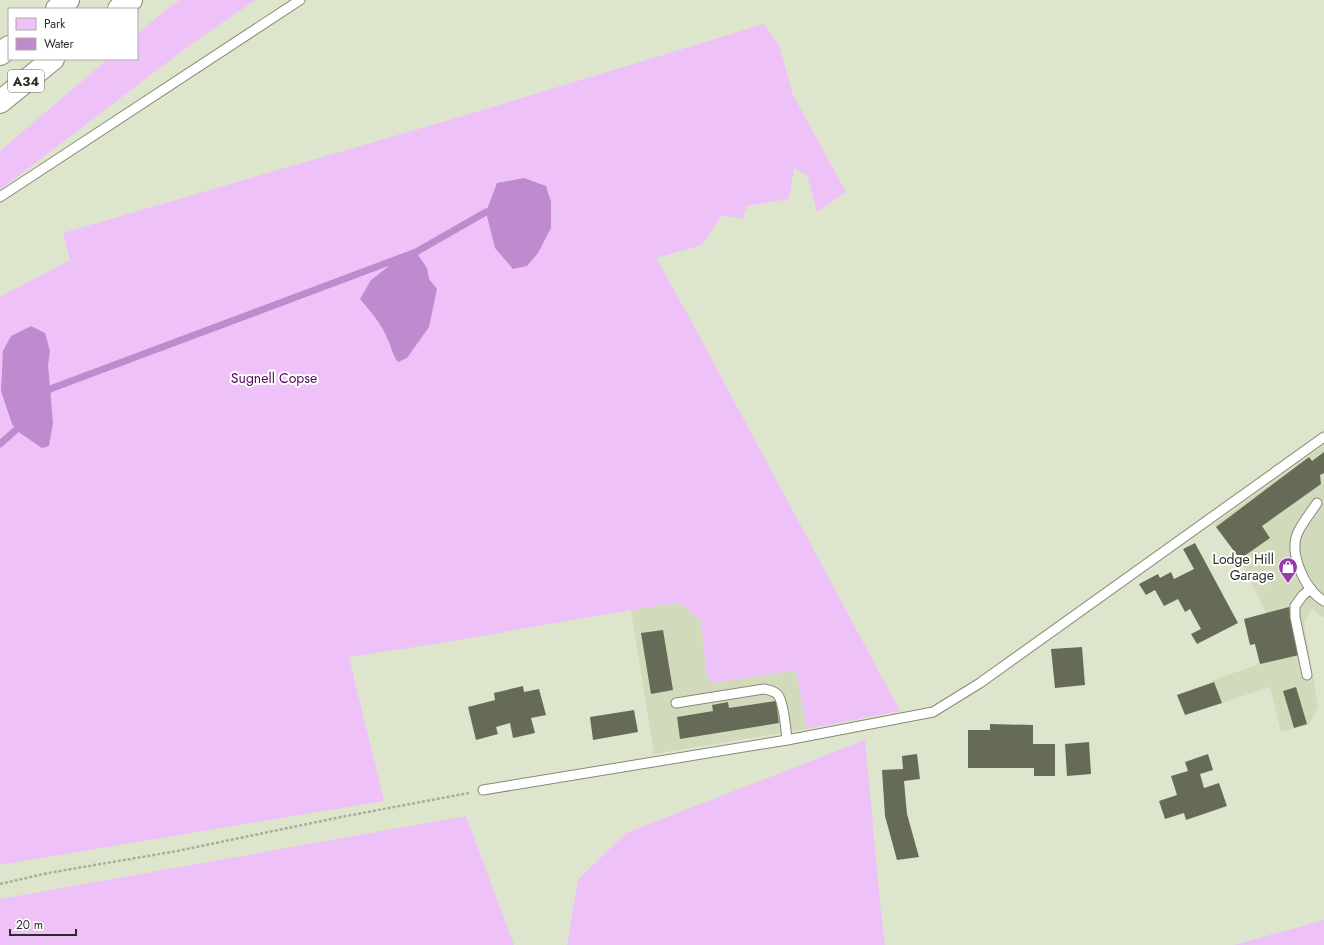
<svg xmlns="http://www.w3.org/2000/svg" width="1324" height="945" viewBox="0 0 1324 945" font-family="Jost,sans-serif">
<rect width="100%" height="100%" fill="#dee5cd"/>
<g fill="#d2dabc">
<path d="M 1324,445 L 1324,618 L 1312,609 L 1304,622 L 1318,707 L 1309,725 L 1281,732 L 1270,687 L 1222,703 L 1213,680 L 1260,664 L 1255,644 L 1250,645 L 1244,619 L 1266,613 L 1240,559 L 1214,524 Z"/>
<path d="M 679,603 L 701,620 L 707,676 L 713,683 L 796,670 L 807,729 L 654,754 L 631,610 Z"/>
</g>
<g fill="#eec2f9">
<path d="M 180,0 L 255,0 L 190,45 L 0,190 L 0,151 L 108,59 L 137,59 L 137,34 L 163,12 Z"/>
<path d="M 764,24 L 779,45 L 793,95 L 846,192 L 817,212 L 807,175 L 794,168 L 789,199 L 747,206 L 743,219 L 722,215 L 702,245 L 656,258 L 688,315 L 900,711 L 807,729 L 796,670 L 713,683 L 707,676 L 701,620 L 679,603 L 631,610 L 435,644 L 349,657 L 384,801 L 0,865 L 0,297 L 70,260 L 63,233 L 473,113 Z"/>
<path d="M 865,740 L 881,912 L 885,945 L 567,945 L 578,880 L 626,833 Z"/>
<path d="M 466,816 L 514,945 L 0,945 L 0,899 Z"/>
<path d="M 1324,920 L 1324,945 L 1234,945 Z"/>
</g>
<g fill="#c08ace">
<path d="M 524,178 L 546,186 L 551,202 L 551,228 L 538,253 L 527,266 L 513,269 L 495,248 L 486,212 L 497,183 Z"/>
<path d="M 416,252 L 427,268 L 429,279 L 437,289 L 429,327 L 407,358 L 398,362 C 392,354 392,349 388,340 C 382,324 371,312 360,299 L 371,280 L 402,256 Z"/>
<path d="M 31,326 L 45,333 L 50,351 L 48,365 L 53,423 L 49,446 L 42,448 L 20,433 L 12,424 L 1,391 L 3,351 L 11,336 Z"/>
</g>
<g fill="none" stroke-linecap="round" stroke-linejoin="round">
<g stroke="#c08ace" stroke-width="7">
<path d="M 44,396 L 50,389 L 416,252 L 486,212"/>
<path d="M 0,444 L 17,429 L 23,422"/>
</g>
</g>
<g fill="#666b57">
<path d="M 1324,452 L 1324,473 L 1320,475 L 1321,484 L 1262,526 L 1270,538 L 1240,559 L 1216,527 L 1309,457 L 1312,461 Z"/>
<path d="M 1195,543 L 1238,623 L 1197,644 L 1191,634 L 1201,629 L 1190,609 L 1185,612 L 1178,599 L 1164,606 L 1155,590 L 1146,595 L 1139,584 L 1158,574 L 1160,578 L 1171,572 L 1174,579 L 1194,569 L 1183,549 Z"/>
<path d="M 1289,607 L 1299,655 L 1260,664 L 1255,644 L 1250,645 L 1244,619 Z"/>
<path d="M 663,630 L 673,690 L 651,694 L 641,633 Z"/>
<path d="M 1082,647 L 1085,685 L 1055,688 L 1051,649 Z"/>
<path d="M 1214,682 L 1222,703 L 1185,715 L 1177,695 Z"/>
<path d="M 523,686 L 524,692 L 539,689 L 546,715 L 531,718 L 535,733 L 513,738 L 510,723 L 496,727 L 498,734 L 476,740 L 468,707 L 495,700 L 494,693 Z"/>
<path d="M 1296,687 L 1307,724 L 1294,728 L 1283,691 Z"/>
<path d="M 776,701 L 779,723 L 680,739 L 677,717 L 713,711 L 712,705 L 728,702 L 729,708 Z"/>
<path d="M 634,710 L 638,732 L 593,740 L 590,717 Z"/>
<path d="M 990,724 L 1033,725 L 1033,744 L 1055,744 L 1055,776 L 1034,776 L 1034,768 L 968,768 L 968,730 L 990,730 Z"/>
<path d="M 1089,742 L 1091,774 L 1067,776 L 1065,744 Z"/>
<path d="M 917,754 L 920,779 L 904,781 L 907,814 L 919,857 L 897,860 L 885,816 L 882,770 L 903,769 L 902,756 Z"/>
<path d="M 1208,754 L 1213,770 L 1200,774 L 1204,788 L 1219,783 L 1227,806 L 1186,820 L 1184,813 L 1165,819 L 1159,801 L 1177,795 L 1171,776 L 1188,771 L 1185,762 Z"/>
</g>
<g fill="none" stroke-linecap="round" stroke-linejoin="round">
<defs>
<g id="lane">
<path d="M 0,197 L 300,0"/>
<path d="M 1317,503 C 1311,512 1303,522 1298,532 C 1288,553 1305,590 1324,601"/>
<path d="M 1307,675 L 1295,617 L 1295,606 L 1303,595 L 1311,589"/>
<path d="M 676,703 L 764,689 C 769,690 775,691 778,695 C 784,703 786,730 787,740"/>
<path d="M 483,790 L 787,740 L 933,712 L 980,683 L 1324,437"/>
</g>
<g id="highway">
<path d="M 57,9 L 68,0"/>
<path d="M 119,9 L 131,0"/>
<path d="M 0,54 L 9,47"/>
<path d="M 0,102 L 53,59"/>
</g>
</defs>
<use href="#lane" stroke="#858b75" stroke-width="11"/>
<use href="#highway" stroke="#858b75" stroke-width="24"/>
<path stroke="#a8ae9a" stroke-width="2.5" stroke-dasharray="3 2" stroke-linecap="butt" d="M 0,884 L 48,873 L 177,851 L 341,817 L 469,793"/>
<use href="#lane" stroke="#fff" stroke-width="9"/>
<use href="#highway" stroke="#fff" stroke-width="22"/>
</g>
<defs>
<symbol id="shop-pin" viewBox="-11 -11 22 30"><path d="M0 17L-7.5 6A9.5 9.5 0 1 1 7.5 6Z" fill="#943ca9" stroke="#fff"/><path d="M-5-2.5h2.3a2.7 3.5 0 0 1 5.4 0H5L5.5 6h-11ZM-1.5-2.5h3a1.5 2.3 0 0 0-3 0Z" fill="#fff"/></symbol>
</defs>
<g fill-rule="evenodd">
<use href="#shop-pin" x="1277" y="556" width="22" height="30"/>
</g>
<g text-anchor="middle" stroke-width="4" stroke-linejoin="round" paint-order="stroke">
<rect fill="#fff" stroke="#6b6d66" stroke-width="1" x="8" y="70" width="36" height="22" rx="3"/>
<g font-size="13" font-weight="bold" fill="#2c2e25">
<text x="26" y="86">A34</text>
</g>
<g font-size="14" fill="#4e065e" stroke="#fff">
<text x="274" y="383">Sugnell Copse</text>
</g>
<g font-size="14" fill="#2c2e25" stroke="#fff" text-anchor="end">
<text x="1274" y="564">Lodge Hill<tspan x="1274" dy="16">Garage</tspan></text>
</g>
</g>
<rect x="8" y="8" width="130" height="52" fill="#ffffff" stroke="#ababa8"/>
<rect x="16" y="18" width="20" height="12" fill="#eec2f9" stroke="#ababa8"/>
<text x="44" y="28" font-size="12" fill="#2c2e25">Park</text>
<rect x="16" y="38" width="20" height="12" fill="#c08ace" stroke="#ababa8"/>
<text x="44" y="48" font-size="12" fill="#2c2e25">Water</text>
<path d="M10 929v6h66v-6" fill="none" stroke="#2c2e25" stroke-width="2"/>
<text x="16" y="929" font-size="12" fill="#2c2e25" stroke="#ffffff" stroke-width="3" paint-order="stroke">20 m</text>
</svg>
